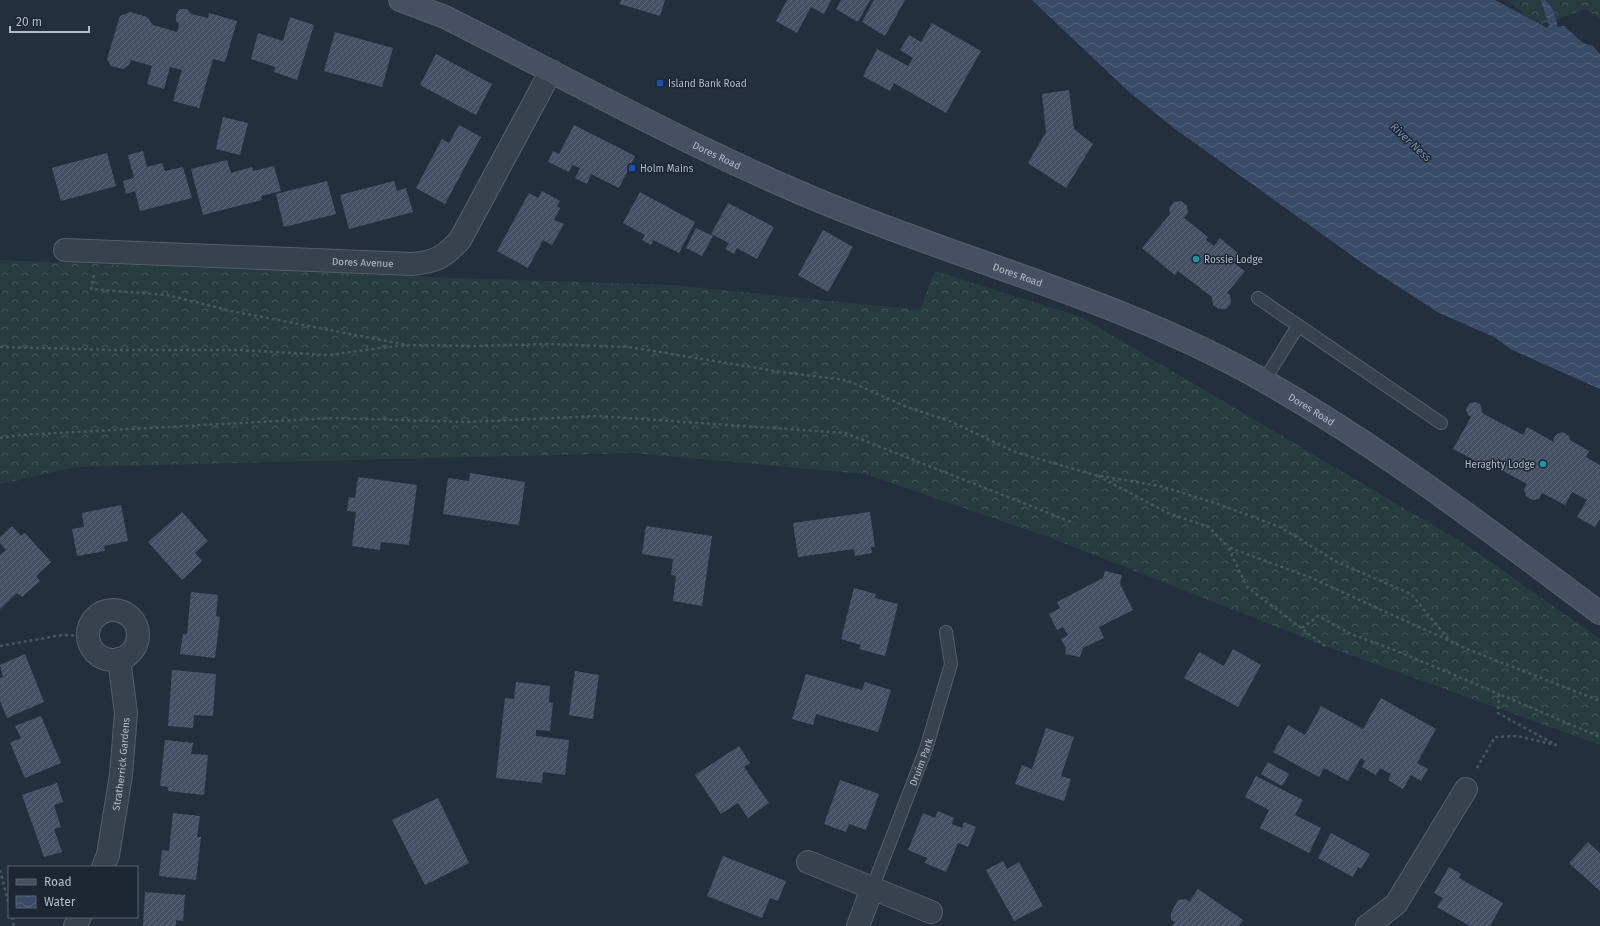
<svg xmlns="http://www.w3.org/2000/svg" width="1600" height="926" viewBox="0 0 1600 926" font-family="'Fira Sans',sans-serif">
<defs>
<pattern id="forest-crowns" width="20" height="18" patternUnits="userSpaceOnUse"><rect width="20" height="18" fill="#263c3f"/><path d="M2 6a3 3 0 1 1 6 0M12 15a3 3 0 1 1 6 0" fill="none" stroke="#435659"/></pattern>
<pattern id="water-waves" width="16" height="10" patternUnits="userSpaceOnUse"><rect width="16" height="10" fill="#394c67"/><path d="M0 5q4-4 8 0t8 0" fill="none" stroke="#53647b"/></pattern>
<pattern id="building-hatch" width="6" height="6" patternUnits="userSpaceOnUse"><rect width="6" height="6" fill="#455162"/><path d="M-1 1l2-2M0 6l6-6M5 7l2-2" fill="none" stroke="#5d6877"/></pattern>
</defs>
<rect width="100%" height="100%" fill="#242f3e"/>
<g fill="url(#forest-crowns)">
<path d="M 1507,0 L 1600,0 L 1600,19 L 1586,9 L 1538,26 Z"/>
<path d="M 0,260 L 454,278 L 673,285 L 920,310 L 935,271 L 1081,317 L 1468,546 L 1600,639 L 1600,745 L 1325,646 L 1051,538 L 865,474 L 633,453 L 76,467 L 0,484 Z"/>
</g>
<path fill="url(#water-waves)" d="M 1032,0 L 1495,0 L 1547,28 L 1549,26 L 1541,0 L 1545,0 C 1553,7 1557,17 1557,27 L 1564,26 L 1583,43 L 1593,46 L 1600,54 L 1600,389 L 1512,350 L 1494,337 L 1439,313 L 1368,267 L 1175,129 L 1129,92 Z"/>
<g fill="url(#building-hatch)">
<path d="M 621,0 L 665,0 L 660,16 L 620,4 Z"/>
<path d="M 787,0 L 831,0 L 824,14 L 811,7 L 797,33 L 776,21 Z"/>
<path d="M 841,0 L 870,0 L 858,22 L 836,9 Z"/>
<path d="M 874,0 L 905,0 L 885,36 L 862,22 Z"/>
<path d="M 180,9 L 187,9 L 191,14 L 208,18 L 209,13 L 237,21 L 225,62 L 213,59 L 199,108 L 173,101 L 182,70 L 170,67 L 164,89 L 147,84 L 152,66 L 131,60 L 129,65 L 123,69 L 111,66 L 107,59 L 120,16 L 130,12 L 147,17 L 153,25 L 177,32 L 179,24 L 176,21 L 176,15 Z"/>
<path d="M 290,17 L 314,25 L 297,80 L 274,72 L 275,67 L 251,59 L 258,33 L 283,41 Z"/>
<path d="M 932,23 L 981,51 L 946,113 L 894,83 L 890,91 L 863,76 L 877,49 L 908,66 L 913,58 L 900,50 L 909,35 L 921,42 Z"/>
<path d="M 335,32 L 393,48 L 382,87 L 324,71 Z"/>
<path d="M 436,54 L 492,84 L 476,115 L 420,85 Z"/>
<path d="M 1069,90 L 1074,129 L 1093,144 L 1066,188 L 1028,163 L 1046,132 L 1042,94 Z"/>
<path d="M 223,117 L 248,123 L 240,155 L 216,149 Z"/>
<path d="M 459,125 L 481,137 L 445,204 L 416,188 L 442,139 L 449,143 Z"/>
<path d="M 574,125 L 635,156 L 619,188 L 591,174 L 587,184 L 575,178 L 580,168 L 572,165 L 569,172 L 548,162 L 553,151 L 559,154 Z"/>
<path d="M 143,151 L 147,167 L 162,163 L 165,171 L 183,167 L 192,198 L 140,211 L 135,191 L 126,194 L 123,181 L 134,178 L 128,155 Z"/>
<path d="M 107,153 L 116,186 L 61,201 L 52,168 Z"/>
<path d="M 227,160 L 231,173 L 252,167 L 253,171 L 274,166 L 281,191 L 261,196 L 262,200 L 203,215 L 191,169 Z"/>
<path d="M 327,181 L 336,214 L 284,227 L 276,194 Z"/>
<path d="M 394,181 L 397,191 L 406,188 L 413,212 L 349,229 L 340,195 Z"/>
<path d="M 542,191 L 560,201 L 557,206 L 560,208 L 554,220 L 564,224 L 552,245 L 543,240 L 528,268 L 497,251 L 529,193 L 538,198 Z"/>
<path d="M 640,192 L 695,222 L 679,253 L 653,240 L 651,245 L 642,240 L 645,235 L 623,223 Z"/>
<path d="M 1181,201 L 1187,206 L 1188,213 L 1184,218 L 1208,237 L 1206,240 L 1214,246 L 1220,238 L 1240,255 L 1234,263 L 1245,271 L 1227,293 L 1230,295 L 1231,303 L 1226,309 L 1219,309 L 1213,305 L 1212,297 L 1178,271 L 1175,275 L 1142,248 L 1170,214 L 1169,208 L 1174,202 Z"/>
<path d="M 728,203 L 774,227 L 757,259 L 737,248 L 734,254 L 725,249 L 729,243 L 711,234 Z"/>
<path d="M 696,228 L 713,236 L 702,256 L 686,248 Z"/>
<path d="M 823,230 L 853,247 L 828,292 L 798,275 Z"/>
<path d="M 1476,402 L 1481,405 L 1482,413 L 1523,435 L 1527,427 L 1554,442 L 1553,439 L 1557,434 L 1563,432 L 1569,436 L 1570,440 L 1589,451 L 1586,457 L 1600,465 L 1600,519 L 1595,527 L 1577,517 L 1587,500 L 1572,492 L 1565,505 L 1542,493 L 1539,499 L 1532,500 L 1526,496 L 1524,489 L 1527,484 L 1487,462 L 1485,466 L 1453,449 L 1471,417 L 1468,415 L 1466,409 L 1470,403 Z"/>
<path d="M 470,473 L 525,482 L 519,525 L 443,514 L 448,478 L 469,481 Z"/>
<path d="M 358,477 L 417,485 L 409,545 L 381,542 L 380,550 L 352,546 L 356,512 L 347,511 L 349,497 L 355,498 Z"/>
<path d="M 121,505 L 128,541 L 104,546 L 105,551 L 77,556 L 72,529 L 84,527 L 82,513 Z"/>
<path d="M 182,512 L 208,541 L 195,553 L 202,561 L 182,580 L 148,542 Z"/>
<path d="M 870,512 L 875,547 L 871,547 L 872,553 L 855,556 L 854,549 L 798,557 L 793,523 Z"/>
<path d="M 12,526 L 21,536 L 25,533 L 51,562 L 36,576 L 40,581 L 22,597 L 17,593 L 0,609 L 0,555 L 6,550 L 0,543 L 0,537 Z"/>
<path d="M 646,526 L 712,536 L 702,606 L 673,601 L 676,576 L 671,575 L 673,559 L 642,554 Z"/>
<path d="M 1105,571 L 1122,575 L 1120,584 L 1133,610 L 1099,627 L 1104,638 L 1083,648 L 1080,657 L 1065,654 L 1066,648 L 1061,639 L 1068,635 L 1063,627 L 1057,630 L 1049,614 L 1060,608 L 1057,602 L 1103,578 Z"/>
<path d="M 854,588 L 876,594 L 875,598 L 898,604 L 885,656 L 859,649 L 861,645 L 841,639 Z"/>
<path d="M 191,592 L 218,595 L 216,616 L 220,617 L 215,658 L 180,654 L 183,634 L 187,634 Z"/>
<path d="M 1233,649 L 1261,665 L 1238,707 L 1184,678 L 1199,652 L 1224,666 Z"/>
<path d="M 25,654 L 44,702 L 7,718 L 0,701 L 0,678 L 3,677 L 0,665 Z"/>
<path d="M 172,670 L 216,674 L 213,716 L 194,715 L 193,728 L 168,726 Z"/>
<path d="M 575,671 L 599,675 L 593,719 L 569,715 Z"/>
<path d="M 806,674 L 862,690 L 865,682 L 891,690 L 878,732 L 816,714 L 813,725 L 792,719 Z"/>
<path d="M 516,682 L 550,686 L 549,702 L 553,703 L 550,731 L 536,730 L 536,736 L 569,740 L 565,775 L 543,772 L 542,783 L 496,778 L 505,698 L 514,699 Z"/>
<path d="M 1381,698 L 1436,729 L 1417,763 L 1428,769 L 1421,781 L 1411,775 L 1403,789 L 1388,780 L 1391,774 L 1380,768 L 1376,775 L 1362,767 L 1365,761 L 1361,758 L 1348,781 L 1324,768 L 1319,777 L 1273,752 L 1288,725 L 1305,735 L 1321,706 L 1363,729 Z"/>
<path d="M 41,716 L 61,763 L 25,778 L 10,743 L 21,738 L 15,726 Z"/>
<path d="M 1046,728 L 1074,737 L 1061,776 L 1071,779 L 1064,801 L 1015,784 L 1022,765 L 1032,769 Z"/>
<path d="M 165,740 L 193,743 L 191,754 L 208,755 L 204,795 L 168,791 L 168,787 L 160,786 Z"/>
<path d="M 739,746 L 750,763 L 744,767 L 769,803 L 748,818 L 738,803 L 721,814 L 695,775 Z"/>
<path d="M 1268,762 L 1289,774 L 1282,786 L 1261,774 Z"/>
<path d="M 1256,776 L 1303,800 L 1295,815 L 1321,828 L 1309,853 L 1260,828 L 1269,810 L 1245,797 Z"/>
<path d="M 840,780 L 879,794 L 866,830 L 849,824 L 846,832 L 824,824 Z"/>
<path d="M 57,783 L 63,802 L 54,805 L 61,827 L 54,829 L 62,852 L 44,857 L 22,795 Z"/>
<path d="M 438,798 L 469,863 L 425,885 L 392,820 Z"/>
<path d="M 938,811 L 954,818 L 952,824 L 962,828 L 964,822 L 976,827 L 968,847 L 958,843 L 946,872 L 925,863 L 927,858 L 908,850 L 923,813 L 935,818 Z"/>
<path d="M 173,813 L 200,816 L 197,837 L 201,837 L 196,880 L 159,876 L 162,850 L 169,851 Z"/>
<path d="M 1331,833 L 1370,854 L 1361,869 L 1358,867 L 1353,877 L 1318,858 Z"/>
<path d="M 1588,842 L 1600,853 L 1600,891 L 1569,863 Z"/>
<path d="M 723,856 L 786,881 L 778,901 L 770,898 L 762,918 L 707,896 Z"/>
<path d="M 1003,861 L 1007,869 L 1019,862 L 1043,906 L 1014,921 L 986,870 Z"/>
<path d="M 1449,867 L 1461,874 L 1459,878 L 1503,903 L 1490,926 L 1470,926 L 1437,907 L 1443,898 L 1434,893 Z"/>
<path d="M 1198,889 L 1243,920 L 1239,926 L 1172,926 L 1175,922 L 1171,920 L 1171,913 L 1178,900 L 1186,899 L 1189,902 Z"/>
<path d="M 145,892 L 185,895 L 183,921 L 176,920 L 176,926 L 143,926 Z"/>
</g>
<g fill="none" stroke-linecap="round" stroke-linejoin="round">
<defs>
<g id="lane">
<path d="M 1258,298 L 1441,423"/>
<path d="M 1264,381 L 1298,326"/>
<path id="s1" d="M 872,889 L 926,749 L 951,664 L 946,632"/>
</g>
<g id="street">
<path id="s2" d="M 65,250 L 412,264 C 436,262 444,257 460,240 L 551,71"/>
<circle cx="113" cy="635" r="25"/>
<path d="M 808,862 L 931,912"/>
<path id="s3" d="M 103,867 L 108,855 L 121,775 L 126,713 L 119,659"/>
<path d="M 75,926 L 80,917"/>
<path d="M 858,926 L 872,889"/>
<path d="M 1367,926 L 1396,904 L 1466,789"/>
</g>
<g id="secondary">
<path id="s4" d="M 400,0 L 445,17 C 584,87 720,164 865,219 C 999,271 1141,310 1266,382 C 1384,449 1491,532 1600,613"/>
</g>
</defs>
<use href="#lane" stroke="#565f6c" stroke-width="14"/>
<use href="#street" stroke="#565f6c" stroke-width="24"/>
<use href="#secondary" stroke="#565f6c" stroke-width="24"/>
<g stroke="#44595c" stroke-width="2.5" stroke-dasharray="3 3" stroke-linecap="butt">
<path d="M 94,275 L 91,289 L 167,295 L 231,311 L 407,345 L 472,346 L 549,344 L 629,347 L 788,373 L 846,380 L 907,407 L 952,422 L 1015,452 L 1095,475 L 1160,486 L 1218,504 L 1280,527 L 1337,562 L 1411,594 L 1450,641"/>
<path d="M 0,347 L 112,350 L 239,350 L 328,355 L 404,345"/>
<path d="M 0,438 L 21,435 L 332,418 L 468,422 L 597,416 L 845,433 L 1074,523"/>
<path d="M 1098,476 L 1168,513 L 1209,527 L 1228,547"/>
<path d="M 1302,628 L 1318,616 L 1351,634 L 1397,651 L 1499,694"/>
<path d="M 0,646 L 62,635 L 87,636"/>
<path d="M 1325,646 L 1247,587 L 1228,547 L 1314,579 L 1467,649 L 1600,701"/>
<path d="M 1477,768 L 1495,737 L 1517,736 L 1556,745 L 1498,713 L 1499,694 L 1600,737"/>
<path d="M 0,870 L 9,905"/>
<path d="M 12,917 L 14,926"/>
</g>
<use href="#lane" stroke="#38414e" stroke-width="12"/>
<use href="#street" stroke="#38414e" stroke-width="22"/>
<use href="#secondary" stroke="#465061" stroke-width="22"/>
</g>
<g fill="#1a4fb4" stroke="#1d2633" stroke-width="1.5">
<rect x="656" y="79" width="8" height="8" rx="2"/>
<rect x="628" y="164" width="8" height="8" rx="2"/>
</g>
<g fill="#0f9aa8" stroke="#1d2633" stroke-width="1.5">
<circle cx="1196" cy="259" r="4"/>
<circle cx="1543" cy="464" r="4"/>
</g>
<g text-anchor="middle" stroke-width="3" stroke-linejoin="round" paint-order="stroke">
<g font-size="10" fill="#b4bcc9" stroke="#1d2633" text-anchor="start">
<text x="668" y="87">Island Bank Road</text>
<text x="640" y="172">Holm Mains</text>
<text x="1204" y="263">Rossie Lodge</text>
<text x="1535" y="468" text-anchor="end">Heraghty Lodge</text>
</g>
<g font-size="10" fill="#b4bcc9" stroke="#1d2633">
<text dy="4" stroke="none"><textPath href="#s4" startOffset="353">Dores Road</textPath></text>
<text dy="4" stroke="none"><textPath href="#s2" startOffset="298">Dores Avenue</textPath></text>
<text dy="4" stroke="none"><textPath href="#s4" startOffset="677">Dores Road</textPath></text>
<text dy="4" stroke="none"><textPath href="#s4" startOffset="1001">Dores Road</textPath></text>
<text dy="4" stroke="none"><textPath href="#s1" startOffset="136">Druim Park</textPath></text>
<text dy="4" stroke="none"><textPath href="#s3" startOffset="105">Stratherrick Gardens</textPath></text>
</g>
<g font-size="11" font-style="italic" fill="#7c92b1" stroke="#1d2633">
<text transform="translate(1411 142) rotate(43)" y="4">River Ness</text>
</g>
</g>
<rect x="8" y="866" width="130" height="52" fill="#1d2633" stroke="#59626f"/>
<rect x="16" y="879" width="20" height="6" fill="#465061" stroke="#59626f"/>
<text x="44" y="886" font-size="12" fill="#b4bcc9">Road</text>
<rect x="16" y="896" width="20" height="12" fill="url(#water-waves)" stroke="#59626f"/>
<text x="44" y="906" font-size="12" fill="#b4bcc9">Water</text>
<path d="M10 26v6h79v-6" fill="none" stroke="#b4bcc9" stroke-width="2"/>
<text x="16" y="26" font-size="12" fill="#b4bcc9" stroke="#1d2633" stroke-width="3" paint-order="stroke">20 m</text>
</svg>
